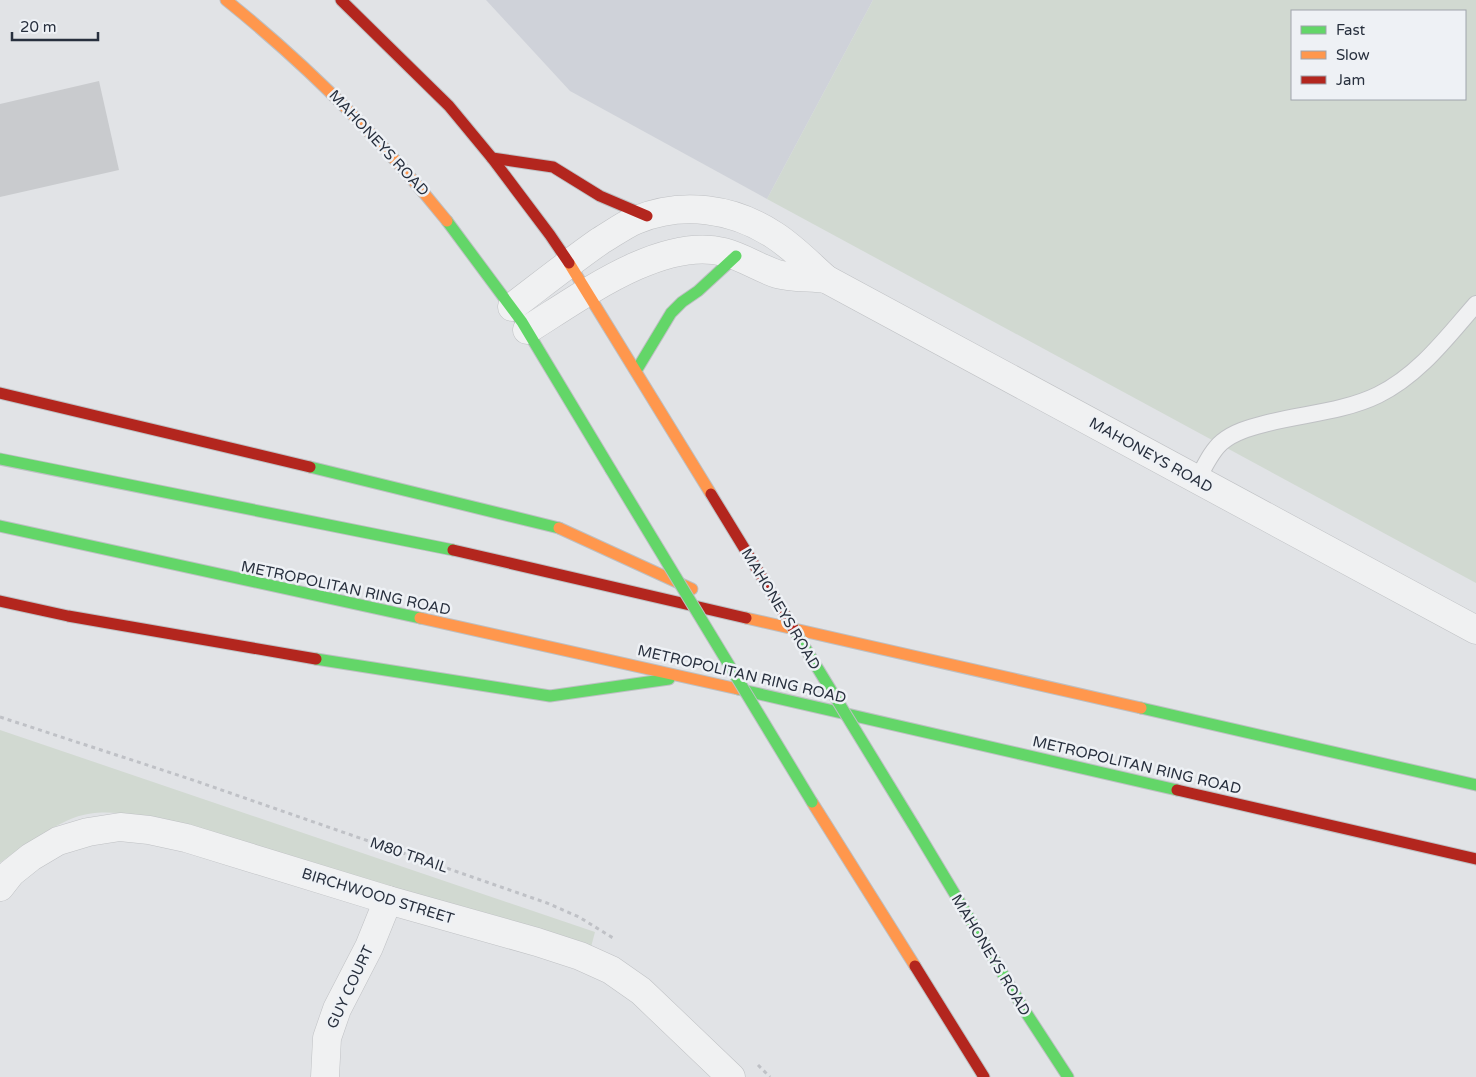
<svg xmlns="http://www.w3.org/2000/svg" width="1476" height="1077" viewBox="0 0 1476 1077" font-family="'Varela Round',sans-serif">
<rect width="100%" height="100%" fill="#e1e3e6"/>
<path fill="#cfd2d9" d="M 486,0 L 873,0 L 767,199 L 570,91 Z"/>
<g fill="#d1d9d1" fill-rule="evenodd">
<path d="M 873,0 L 1476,0 L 1476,583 L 767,199 ZM 1292,11 L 1465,11 L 1465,99 L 1292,99 Z"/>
<path d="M 0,730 L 595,932 L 591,947 L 158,820 C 135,815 112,810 88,814 C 64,817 19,848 0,863 Z"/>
</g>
<path fill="#c9cbce" d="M 99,81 L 119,170 L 0,197 L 0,104 Z"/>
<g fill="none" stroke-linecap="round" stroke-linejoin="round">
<defs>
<path id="lane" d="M 1197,480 C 1204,468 1211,451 1222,442 C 1234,432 1249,428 1264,424 C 1301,414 1343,412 1378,395 C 1419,375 1447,337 1476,304"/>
<g id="street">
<path d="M 512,307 C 541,285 570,262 600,241 C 612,234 624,225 636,220 C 682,201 733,208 774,235 C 793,247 809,264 826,279 L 1476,630"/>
<path d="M 527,330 C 579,298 661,236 724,252 C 743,257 759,268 777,274 C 791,278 812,277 826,279"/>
<path d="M 0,887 L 11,873 L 31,857 L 58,841 L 88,832 L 120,827 L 149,830 L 186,838 L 388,900 L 537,942 L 580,956 L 611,970 L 641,991 L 731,1077"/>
<path d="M 325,1077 L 327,1038 L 337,1009 L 369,947 L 388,900"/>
</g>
<g id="fast">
<path d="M 447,221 L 522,322 L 611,470"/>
<path d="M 636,371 L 671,313 L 682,302 L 698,291 L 736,256"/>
<path d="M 0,459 L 453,550"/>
<path d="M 310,467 L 559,528"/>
<path d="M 0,526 L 420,618"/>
<path d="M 316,659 L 550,696 L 669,679"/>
<path d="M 738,689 L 1177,790"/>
<path d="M 1141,708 L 1476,785"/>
<path d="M 914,826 L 1025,1011 L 1068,1077"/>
</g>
<g id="slow">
<path d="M 226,0 C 308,66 381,139 447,221"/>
<path d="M 569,263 L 711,494"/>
<path d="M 559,528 L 692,589"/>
<path d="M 420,618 L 738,689"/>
<path d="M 746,618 L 1141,708"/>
<path d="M 812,802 L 915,966"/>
</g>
<g id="jam">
<path d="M 341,0 L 449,106 L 492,158 L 550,235 L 569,263"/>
<path d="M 492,158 L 553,167 L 600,196 L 647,216"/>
<path d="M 0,393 L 310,467"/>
<path d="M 453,550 L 746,618"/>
<path d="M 0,601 L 68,616 L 316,659"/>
<path d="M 1177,790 L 1476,859"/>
<path d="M 915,966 L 984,1077"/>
</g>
</defs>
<use href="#lane" stroke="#bfc1c4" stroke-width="18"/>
<use href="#street" stroke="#bfc1c4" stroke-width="29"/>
<use href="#fast" stroke="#bdc0c3" stroke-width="13"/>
<use href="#slow" stroke="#bdc0c3" stroke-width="13"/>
<use href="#jam" stroke="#bdc0c3" stroke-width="13"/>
<g stroke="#bfc1c6" stroke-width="3" stroke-dasharray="4 4" stroke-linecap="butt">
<path d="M 0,717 L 190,779 L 547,903 L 579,917 L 613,938"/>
<path d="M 758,1065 L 770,1077"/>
</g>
<use href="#lane" stroke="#f0f1f2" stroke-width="16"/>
<use href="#street" stroke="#f0f1f2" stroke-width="28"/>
<use href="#fast" stroke="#63d668" stroke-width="11"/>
<use href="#slow" stroke="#ff974d" stroke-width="11"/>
<use href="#jam" stroke="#b3261e" stroke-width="11"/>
<defs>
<g id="fast-bridge">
<path d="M 611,470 L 812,802"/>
<path d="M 793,628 L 914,826"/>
</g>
<path id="jam-bridge" d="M 711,494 L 793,628"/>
</defs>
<use href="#fast-bridge" stroke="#bdc0c3" stroke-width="13" stroke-linecap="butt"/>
<use href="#jam-bridge" stroke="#bdc0c3" stroke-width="13" stroke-linecap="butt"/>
<use href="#fast-bridge" stroke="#63d668" stroke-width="11"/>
<use href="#jam-bridge" stroke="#b3261e" stroke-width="11"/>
</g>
<g text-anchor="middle" stroke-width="5" stroke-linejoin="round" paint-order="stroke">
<g font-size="15" fill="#28303e" stroke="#eef1f5">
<text transform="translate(379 143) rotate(47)" y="5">MAHONEYS ROAD</text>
<text transform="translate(1151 455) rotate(29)" y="5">MAHONEYS ROAD</text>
<text transform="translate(346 588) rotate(12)" y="5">METROPOLITAN RING ROAD</text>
<text transform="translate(781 609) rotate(59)" y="5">MAHONEYS ROAD</text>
<text transform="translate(742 674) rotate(13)" y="5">METROPOLITAN RING ROAD</text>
<text transform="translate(1137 765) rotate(13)" y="5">METROPOLITAN RING ROAD</text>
<text transform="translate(409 855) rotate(19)" y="5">M80 TRAIL</text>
<text transform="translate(378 896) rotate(17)" y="5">BIRCHWOOD STREET</text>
<text transform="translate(991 955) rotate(59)" y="5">MAHONEYS ROAD</text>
<text transform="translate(350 987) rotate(-65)" y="5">GUY COURT</text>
</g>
</g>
<rect x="1291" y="10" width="175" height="90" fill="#eef1f5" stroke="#9fa4ac"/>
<rect x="1301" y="26" width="25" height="8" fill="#63d668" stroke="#9fa4ac"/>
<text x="1336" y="35" font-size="15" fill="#28303e">Fast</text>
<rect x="1301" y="51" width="25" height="8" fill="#ff974d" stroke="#9fa4ac"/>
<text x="1336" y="60" font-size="15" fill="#28303e">Slow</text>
<rect x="1301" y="76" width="25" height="8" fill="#b3261e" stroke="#9fa4ac"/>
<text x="1336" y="85" font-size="15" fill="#28303e">Jam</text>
<path d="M12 32v8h86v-8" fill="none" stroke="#28303e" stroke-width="2.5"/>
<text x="20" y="32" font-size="15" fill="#28303e" stroke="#eef1f5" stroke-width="4" paint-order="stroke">20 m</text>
</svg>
